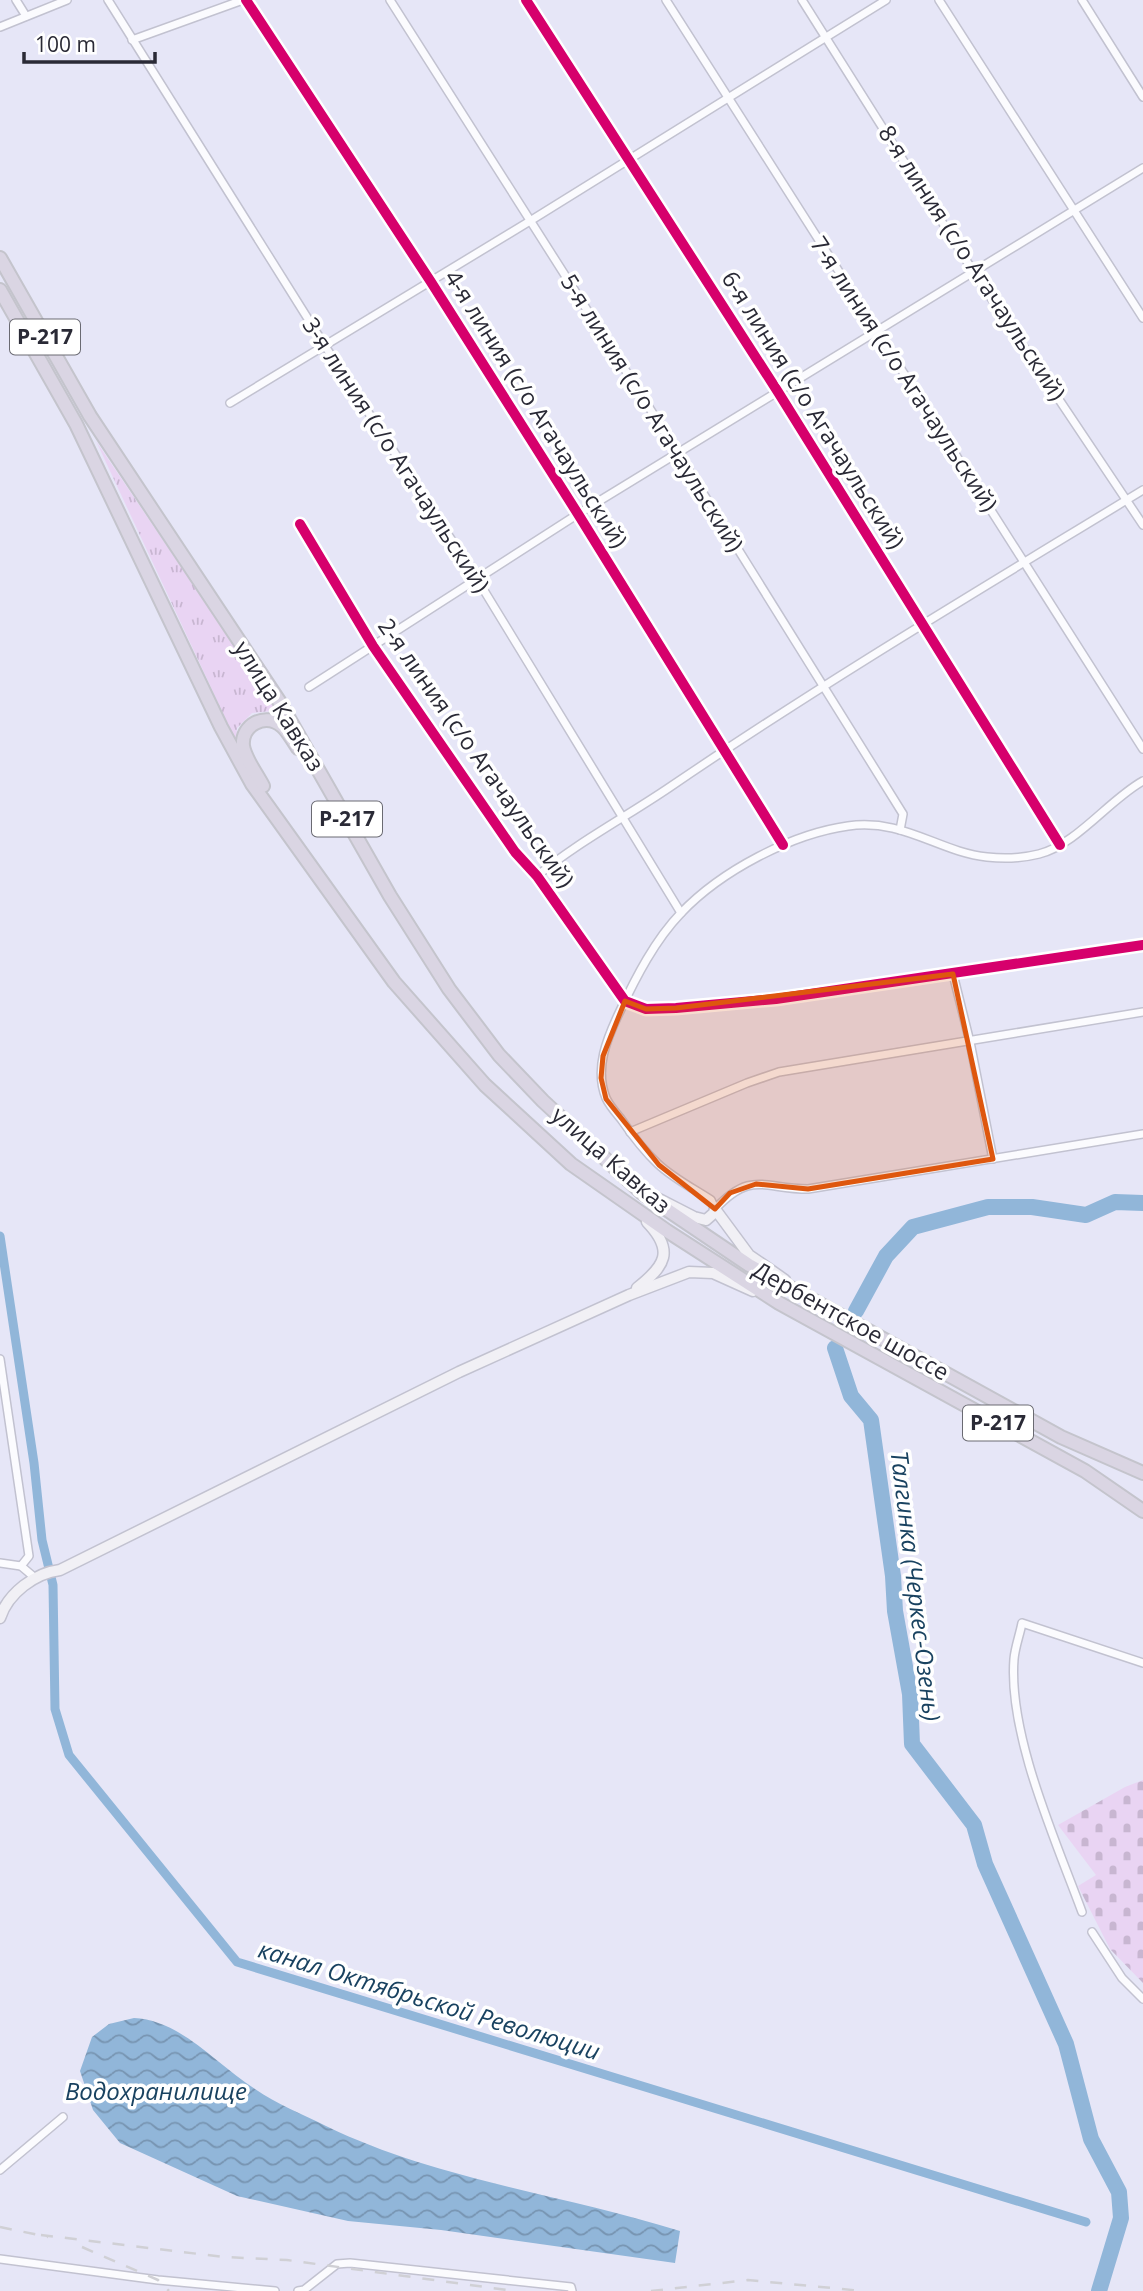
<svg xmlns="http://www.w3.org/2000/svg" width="1143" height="2291" viewBox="0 0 1143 2291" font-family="'Open Sans',sans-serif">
<defs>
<pattern id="grass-tufts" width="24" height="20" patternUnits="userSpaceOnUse" patternTransform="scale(1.75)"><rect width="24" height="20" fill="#e9d4f3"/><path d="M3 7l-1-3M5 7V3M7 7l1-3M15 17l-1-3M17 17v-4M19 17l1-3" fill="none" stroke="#c8b6d1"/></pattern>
<pattern id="cemetery-stones" width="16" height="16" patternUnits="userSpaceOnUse" patternTransform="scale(1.75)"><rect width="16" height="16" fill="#e9d4f3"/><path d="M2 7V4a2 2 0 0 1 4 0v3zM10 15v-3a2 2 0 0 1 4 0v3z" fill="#c8b6d1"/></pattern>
<pattern id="water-waves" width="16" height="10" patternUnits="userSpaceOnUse" patternTransform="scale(1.75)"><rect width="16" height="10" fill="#91b6d9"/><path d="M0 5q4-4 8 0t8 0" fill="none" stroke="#7794b1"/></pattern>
</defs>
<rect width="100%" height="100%" fill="#e6e6f7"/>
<path fill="url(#grass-tufts)" d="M 96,441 L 280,714 L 272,711 L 252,713 L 237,728 L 236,741 Z"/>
<path fill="url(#cemetery-stones)" d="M 1143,1780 L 1143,1983 L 1110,1949 L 1078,1886 L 1096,1875 L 1058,1825 L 1125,1787 Z"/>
<path fill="url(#water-waves)" d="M 134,2018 C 181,2020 217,2065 255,2089 C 277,2104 302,2114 326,2126 C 437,2180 563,2194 680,2231 L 675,2263 L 441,2230 L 348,2221 L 237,2196 L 120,2143 L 93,2110 L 80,2071 L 92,2037 L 109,2024 Z"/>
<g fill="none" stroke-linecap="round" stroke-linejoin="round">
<path stroke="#91b6d9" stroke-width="9" d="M 0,1236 L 34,1463 L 42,1540 L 53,1585 L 55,1709 L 69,1755 L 237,1962 L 1086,2222"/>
<g stroke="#91b6d9" stroke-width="16">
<path d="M 856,1311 L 886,1256 L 913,1227 L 988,1207 L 1032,1207 L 1086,1215 L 1115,1202 L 1143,1203"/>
<path d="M 835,1348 L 851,1396 L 871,1420 L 893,1576 L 895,1611 L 910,1694 L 912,1744 L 974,1825 L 985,1864 L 1066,2044 L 1091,2139 L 1119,2192 L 1121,2218 L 1099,2291"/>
</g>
<defs>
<g id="street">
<path d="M 16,0 L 26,16"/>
<path d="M 108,0 L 325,346 L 477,579 L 681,913"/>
<path d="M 246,0 L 431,282 L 578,514 L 783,845"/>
<path d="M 390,0 L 678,453 L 903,814 L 900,830"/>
<path d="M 526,0 L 778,392 L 1060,845"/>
<path d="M 666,0 L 1143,749"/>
<path d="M 802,0 L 973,271 L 1143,525"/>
<path d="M 939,0 L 1143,318"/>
<path d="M 1082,0 L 1143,97"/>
<path d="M 0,27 L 67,0"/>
<path d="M 132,40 L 243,0"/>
<path d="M 230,403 L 530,221 L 886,0"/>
<path d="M 300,524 L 373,646 L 515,852 L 537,876 L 625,1001 L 646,1009 L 676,1008 L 776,999 L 1143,945"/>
<path d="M 309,687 L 578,514 L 1143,168"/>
<path d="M 1143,781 C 1110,799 1076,845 1039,854 C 1023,858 1004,859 987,857 C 939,852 903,818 848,826 C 791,834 721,871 681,913 C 655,940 636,977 620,1011 C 607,1038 594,1069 606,1098 C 609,1105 616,1113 621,1119 C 632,1135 644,1151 658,1164 C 673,1178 694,1189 711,1200 L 715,1209 C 752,1170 763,1189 808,1189 L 1143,1134"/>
<path d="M 537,876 C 578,842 626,817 670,787 C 824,682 984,587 1143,490"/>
<path d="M 953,974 L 970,1042 L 993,1159"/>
<path d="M 630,1132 L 747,1083 L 779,1072 L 1143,1012"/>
<path d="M 0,1359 L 29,1556 L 21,1566"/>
<path d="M 0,1563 L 21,1566 L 34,1577"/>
<path d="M 1082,1912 C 1056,1841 1008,1735 1014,1659 C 1015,1647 1020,1634 1022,1623 L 1143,1663"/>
<path d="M 1092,1932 L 1122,1978 L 1143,1999"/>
<path d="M 0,2170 L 63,2117"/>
<path d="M 0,2259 L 158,2280 L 275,2291"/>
<path d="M 298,2291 L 304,2290 L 337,2264 L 350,2263 L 571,2287 L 572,2291"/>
</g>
<g id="secondary">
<path d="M 657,1198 L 694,1217 L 706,1220 L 714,1213 L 715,1209"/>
<path d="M 715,1209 L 749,1255 L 785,1280"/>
<path d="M 637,1288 C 665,1266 675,1251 647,1222"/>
<path d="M 0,1618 C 8,1593 35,1573 60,1570 L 459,1372 L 629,1295 L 689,1272 L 713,1273 L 753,1291"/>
</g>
<g id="highway">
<path d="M 0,258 L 90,416 L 279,701 L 390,896 L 449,989 L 499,1055 L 543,1101 L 641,1192 L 749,1265 L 1061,1437 L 1143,1473"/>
<path d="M 0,290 L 76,424 L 221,727 L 252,784 L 394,982 L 485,1085 L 571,1164 L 667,1231 L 779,1303 L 1085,1471 L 1143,1511"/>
<path d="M 263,786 C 257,774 245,759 243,746 C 241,725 265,712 282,726 C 288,731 293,741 298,748"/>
</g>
</defs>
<use href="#street" stroke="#c2c2d0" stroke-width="10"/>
<use href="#secondary" stroke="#c2c2d0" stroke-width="13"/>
<use href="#highway" stroke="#c4c4cc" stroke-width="16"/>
<use href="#street" stroke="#fbfbfe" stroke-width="7"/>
<use href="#secondary" stroke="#f1f0f5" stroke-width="10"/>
<use href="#highway" stroke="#dad5e3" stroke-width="12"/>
<g stroke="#d0d0d5" stroke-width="2.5" stroke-dasharray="12 12" stroke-linecap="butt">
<path d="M 0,2227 L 48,2237"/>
<path d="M 41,2235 L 224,2257 L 287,2260 L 514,2291"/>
<path d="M 82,2247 L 158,2280 L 169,2291"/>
<path d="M 651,2291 L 748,2280 L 863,2291"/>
</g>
<defs>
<g id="cycleway">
<path d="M 246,0 L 431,282 L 578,514 L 783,845"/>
<path d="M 526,0 L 778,392 L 1060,845"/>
<path d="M 300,524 L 373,646 L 515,852 L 537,876 L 625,1001 L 646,1009 L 676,1008 L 776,999 L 1143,945"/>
</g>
</defs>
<use href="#cycleway" stroke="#fff" stroke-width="15"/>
<use href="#cycleway" stroke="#d6006c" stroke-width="10"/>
</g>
<path fill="#de570e" fill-opacity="0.2" stroke="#de570e" stroke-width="5" stroke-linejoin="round" d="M 953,974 L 993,1159 L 808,1189 L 756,1184 L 730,1193 L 715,1209 L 659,1165 L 606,1099 L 601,1078 L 603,1056 L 625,1001 L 646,1009 L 676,1008 Z"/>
<g text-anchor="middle" stroke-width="7" stroke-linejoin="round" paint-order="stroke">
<g fill="#fff" stroke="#6a6a72" stroke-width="2">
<rect x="10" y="319.5" width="70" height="35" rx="5"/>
<rect x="312" y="801.5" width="70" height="35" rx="5"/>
<rect x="963" y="1405.5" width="70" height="35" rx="5"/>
</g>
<g font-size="21" font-weight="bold" fill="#2a2a36">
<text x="45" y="344">Р-217</text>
<text x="347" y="826">Р-217</text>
<text x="998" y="1430">Р-217</text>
</g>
<g font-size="23" fill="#2a2a36" stroke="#fff">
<text transform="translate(972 263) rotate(57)" y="8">8-я линия (с/о Агачаульский)</text>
<text transform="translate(904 374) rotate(57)" y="8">7-я линия (с/о Агачаульский)</text>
<text transform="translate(536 409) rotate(58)" y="8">4-я линия (с/о Агачаульский)</text>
<text transform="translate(813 410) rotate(58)" y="8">6-я линия (с/о Агачаульский)</text>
<text transform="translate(652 413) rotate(58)" y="8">5-я линия (с/о Агачаульский)</text>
<text transform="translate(396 455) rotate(57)" y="8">3-я линия (с/о Агачаульский)</text>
<text transform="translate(279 706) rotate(58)" y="8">улица Кавказ</text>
<text transform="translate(476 753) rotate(55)" y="8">2-я линия (с/о Агачаульский)</text>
<text transform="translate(611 1160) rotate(41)" y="8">улица Кавказ</text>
<text transform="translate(851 1321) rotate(29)" y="8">Дербентское шоссе</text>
</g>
<g font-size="24" font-style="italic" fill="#194260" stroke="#fff">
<text transform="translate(915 1586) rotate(83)" y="8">Талгинка (Черкес-Озень)</text>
<text transform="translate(429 2001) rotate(17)" y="8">канал Октябрьской Революции</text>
<text x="156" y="2100">Водохранилище</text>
</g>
</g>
<path d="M24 52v10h131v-10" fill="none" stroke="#2a2a36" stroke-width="3.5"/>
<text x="35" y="52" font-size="21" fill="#2a2a36" stroke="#ffffff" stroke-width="5" paint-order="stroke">100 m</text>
</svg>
